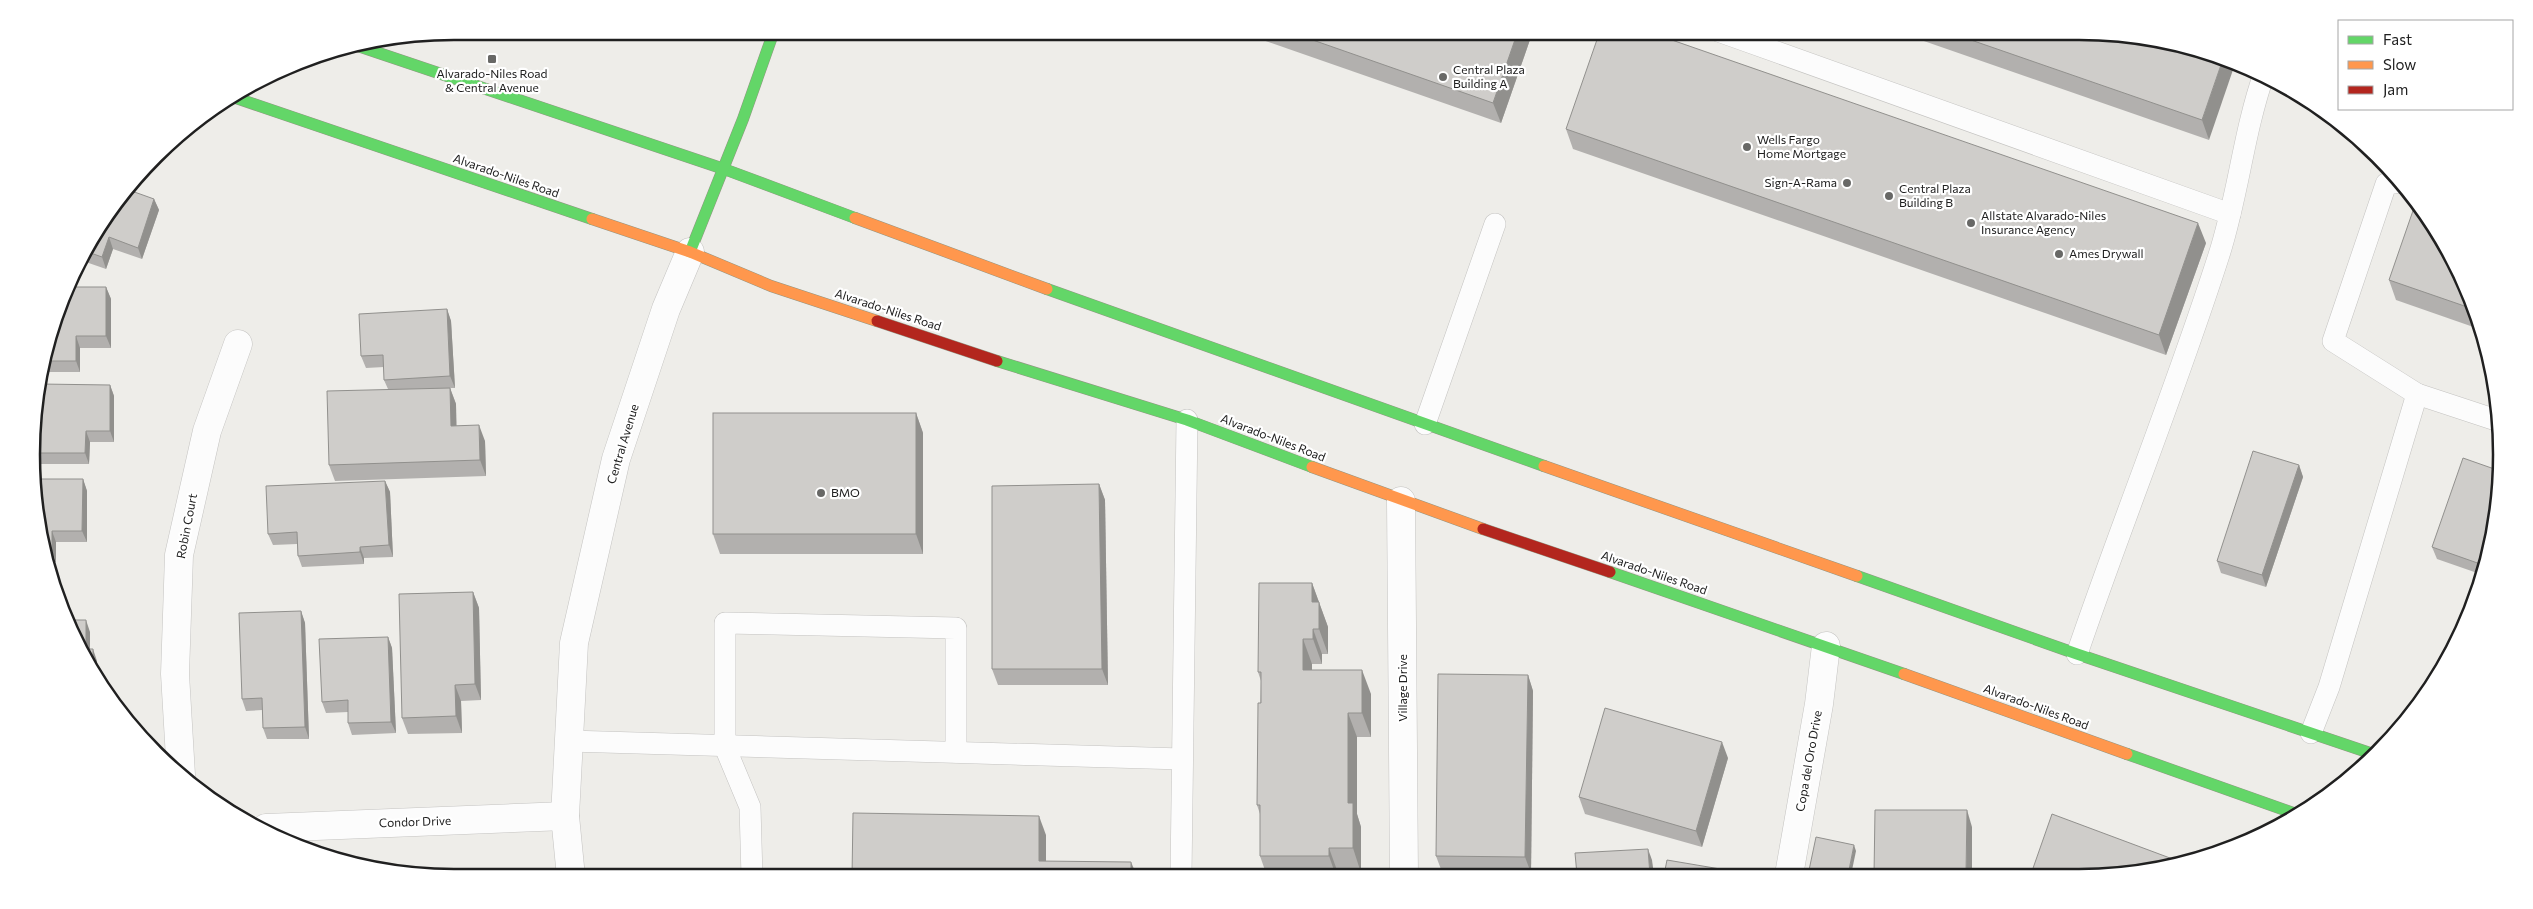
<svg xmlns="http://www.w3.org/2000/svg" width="2533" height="909" viewBox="0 0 2533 909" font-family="Commissioner,sans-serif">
<rect width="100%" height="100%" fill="#eeede9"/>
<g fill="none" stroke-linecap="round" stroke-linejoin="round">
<defs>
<g id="lane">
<path d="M 1718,31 L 2230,214"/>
<path d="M 2401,182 L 2386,184 L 2333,341 L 2417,394"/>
<path d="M 1425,424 L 1495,224"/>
<path d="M 2077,654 C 2122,522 2175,392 2218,258 C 2238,198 2243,134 2264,74"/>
<path d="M 2311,733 L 2329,687 L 2417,394 L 2499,421"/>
<path d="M 569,741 L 1182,759"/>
<path d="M 1181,876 L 1187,420"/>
<path d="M 752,877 L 750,807 L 725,747 L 725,623 L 956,628 L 956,752"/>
</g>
<g id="street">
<path d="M 1401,501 L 1404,876"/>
<path d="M 181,775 L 175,674 L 179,555 L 207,431 L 238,344"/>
<path d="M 266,828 L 565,816"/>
<path d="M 1789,875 L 1819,704 L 1826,646"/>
<path d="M 571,877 L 565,816 L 574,643 L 616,459 L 666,309 L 690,252"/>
</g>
<g id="fast">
<path d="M 355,45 L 724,169 L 855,218"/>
<path d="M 236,98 L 592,219"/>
<path d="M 690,252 L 743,119 L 774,31"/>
<path d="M 1047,289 L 1544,466"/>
<path d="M 997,361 L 1187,420 L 1312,467"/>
<path d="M 1610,572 L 1904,674"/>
<path d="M 1857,576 L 2077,654 L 2373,754"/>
<path d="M 2127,754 L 2296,814"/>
</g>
<g id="slow">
<path d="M 855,218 L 1047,289"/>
<path d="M 592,219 L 690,252 L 771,286 L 877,321"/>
<path d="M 1544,466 L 1857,576"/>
<path d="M 1312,467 L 1483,529"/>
<path d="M 1904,674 L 2127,754"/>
</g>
<g id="jam">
<path d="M 877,321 L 997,361"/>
<path d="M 1483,529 L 1610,572"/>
</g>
</defs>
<use href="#lane" stroke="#c4c3c1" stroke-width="22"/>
<use href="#street" stroke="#c4c3c1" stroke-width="29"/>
<use href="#fast" stroke="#929683" stroke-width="12"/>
<use href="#slow" stroke="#929683" stroke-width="12"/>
<use href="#jam" stroke="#929683" stroke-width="12"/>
<use href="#lane" stroke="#fcfcfc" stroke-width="21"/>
<use href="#street" stroke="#fcfcfc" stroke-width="28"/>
<use href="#fast" stroke="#63d668" stroke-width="11"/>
<use href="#slow" stroke="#ff974d" stroke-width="11"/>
<use href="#jam" stroke="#b3261e" stroke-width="11"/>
</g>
<g fill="#b2b0ae">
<path d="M 1237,31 L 1533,31 L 1501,123 Z"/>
<path d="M 1895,31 L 2078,31 L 2188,46 L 2209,140 Z"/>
<path d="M 1566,129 L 2206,243 L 2166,355 L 1573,149 Z"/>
<path d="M 119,197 L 154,199 L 159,210 L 142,259 L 113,249 L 106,269 L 80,260 Z"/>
<path d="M 2445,243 L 2479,318 L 2482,330 L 2396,300 L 2389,280 Z"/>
<path d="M 106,287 L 111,299 L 111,348 L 80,348 L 80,372 L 43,372 L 68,291 Z"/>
<path d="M 447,309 L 451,321 L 455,388 L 450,388 L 456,404 L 456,426 L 485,441 L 486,476 L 335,481 L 329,465 L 388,389 L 384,380 L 384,367 L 366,368 L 361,356 Z"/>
<path d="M 110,385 L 114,396 L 114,442 L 90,442 L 89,464 L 33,464 L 35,400 Z"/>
<path d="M 916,413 L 923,433 L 923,554 L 720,554 L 713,534 Z"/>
<path d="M 2299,465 L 2303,477 L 2266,587 L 2221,573 L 2217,561 Z"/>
<path d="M 83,479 L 87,491 L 87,542 L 56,542 L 56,562 L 45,562 L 32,482 Z"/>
<path d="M 385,481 L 390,492 L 393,557 L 364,558 L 364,564 L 302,567 L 298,556 L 297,544 L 273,545 L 268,534 Z"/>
<path d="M 1099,484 L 1105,500 L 1108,685 L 998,685 L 992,669 Z"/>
<path d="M 2432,547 L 2487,564 L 2483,575 L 2437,559 Z"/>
<path d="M 1312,583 L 1328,627 L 1328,654 L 1322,654 L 1322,664 L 1312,664 L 1312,670 L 1371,694 L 1371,737 L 1357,737 L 1357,814 L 1361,827 L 1361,873 L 1338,873 L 1338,876 L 1267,876 L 1260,856 L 1260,814 L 1257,805 L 1261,681 L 1258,672 Z"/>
<path d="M 473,592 L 479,608 L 481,700 L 461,701 L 462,733 L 408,734 L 402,718 Z"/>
<path d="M 301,611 L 305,623 L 309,739 L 267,739 L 263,728 L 262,710 L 246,711 L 242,699 Z"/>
<path d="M 388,637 L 392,648 L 396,733 L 352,735 L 348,723 L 348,712 L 326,713 L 322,702 Z"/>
<path d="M 1528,675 L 1533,691 L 1531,873 L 1442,872 L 1436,856 Z"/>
<path d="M 1728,758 L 1702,847 L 1585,814 L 1579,797 Z"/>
</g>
<g fill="#91908d">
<path d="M 1518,31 L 1533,31 L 1501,123 L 1493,103 Z"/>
<path d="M 2223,59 L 2235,64 L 2209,140 L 2202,120 Z"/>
<path d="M 154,199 L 159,210 L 142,259 L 138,248 Z"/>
<path d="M 2198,223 L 2206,243 L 2166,355 L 2159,335 Z"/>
<path d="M 109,237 L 113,249 L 106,269 L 102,257 Z"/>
<path d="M 106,287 L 111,299 L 111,348 L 106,336 Z"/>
<path d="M 447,309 L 451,321 L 455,388 L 450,376 Z"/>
<path d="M 76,336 L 80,348 L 80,372 L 76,361 Z"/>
<path d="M 110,385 L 114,396 L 114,442 L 110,431 Z"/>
<path d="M 450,388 L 456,404 L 457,442 L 451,426 Z"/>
<path d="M 916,413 L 923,433 L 923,554 L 916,534 Z"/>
<path d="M 479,425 L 485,441 L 486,476 L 480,460 Z"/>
<path d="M 86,431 L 90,442 L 89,464 L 85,453 Z"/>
<path d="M 2299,465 L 2303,477 L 2266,587 L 2262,575 Z"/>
<path d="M 83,479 L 87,491 L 87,542 L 82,531 Z"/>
<path d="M 385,481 L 390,492 L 393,557 L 389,545 Z"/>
<path d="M 1099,484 L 1105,500 L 1108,685 L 1102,669 Z"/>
<path d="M 52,531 L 56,542 L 56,562 L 52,551 Z"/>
<path d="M 360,547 L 364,558 L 364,564 L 360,552 Z"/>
<path d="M 1312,583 L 1328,627 L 1328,654 L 1319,629 L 1312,602 Z"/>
<path d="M 473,592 L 479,608 L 481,700 L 475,684 Z"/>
<path d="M 301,611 L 305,623 L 309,739 L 305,727 Z"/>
<path d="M 86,620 L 90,632 L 90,661 L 86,649 Z"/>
<path d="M 1313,629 L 1322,654 L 1322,664 L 1313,639 Z"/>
<path d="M 388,637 L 392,648 L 396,733 L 391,722 Z"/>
<path d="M 1303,639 L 1312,664 L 1312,694 L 1303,670 Z"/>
<path d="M 93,649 L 97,661 L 97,677 L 93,668 Z"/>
<path d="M 1362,670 L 1371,694 L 1371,737 L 1362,713 Z"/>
<path d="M 1528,675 L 1533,691 L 1531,873 L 1525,857 Z"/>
<path d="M 455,685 L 461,701 L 462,733 L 456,716 Z"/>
<path d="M 1348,713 L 1357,737 L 1357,814 L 1361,827 L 1361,873 L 1353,848 L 1348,803 Z"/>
<path d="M 1722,742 L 1728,758 L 1702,847 L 1696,831 Z"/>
<path d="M 1967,810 L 1972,827 L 1972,874 L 1966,874 Z"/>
<path d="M 1039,816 L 1046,835 L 1046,876 L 1039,861 Z"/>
<path d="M 1854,845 L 1856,851 L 1851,875 L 1848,875 Z"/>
<path d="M 1329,848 L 1338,873 L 1338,876 L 1336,876 L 1329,856 Z"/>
<path d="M 1648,849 L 1652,860 L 1654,875 L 1650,875 Z"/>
<path d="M 1131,862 L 1137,876 L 1131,876 Z"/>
</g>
<g fill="#cfcdca" stroke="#91908d">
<path d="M 1287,31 L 1518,31 L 1493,103 Z"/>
<path d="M 1600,31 L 1646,31 L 2198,223 L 2159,335 L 1566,129 Z"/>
<path d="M 1945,31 L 2078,31 L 2188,46 L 2223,59 L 2202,120 Z"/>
<path d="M 126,189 L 154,199 L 138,248 L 109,237 L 102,257 L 85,251 L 119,197 Z"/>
<path d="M 2416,202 L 2445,243 L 2476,310 L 2389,280 Z"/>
<path d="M 69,287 L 106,287 L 106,336 L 76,336 L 76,361 L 47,361 L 68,291 L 69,291 Z"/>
<path d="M 447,309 L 450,376 L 384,380 L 383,355 L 361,356 L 359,314 Z"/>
<path d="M 40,384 L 110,385 L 110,431 L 86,431 L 85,453 L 33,453 L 35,400 Z"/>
<path d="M 450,388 L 451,426 L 479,425 L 480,460 L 329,465 L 327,391 Z"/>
<rect x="713" y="413" width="203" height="121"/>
<path d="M 2253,451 L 2299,465 L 2262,575 L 2217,561 Z"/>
<path d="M 2463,458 L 2500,471 L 2501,482 L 2486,566 L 2432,547 Z"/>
<path d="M 32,479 L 83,479 L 82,531 L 52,531 L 52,551 L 43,551 L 32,482 Z"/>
<path d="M 385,481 L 389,545 L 360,547 L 360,552 L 298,556 L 297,532 L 268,534 L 266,486 Z"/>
<path d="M 1099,484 L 1102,669 L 992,669 L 992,486 Z"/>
<path d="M 1259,583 L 1312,583 L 1312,602 L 1319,602 L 1319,629 L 1313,629 L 1313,639 L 1303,639 L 1303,670 L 1362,670 L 1362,713 L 1348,713 L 1348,803 L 1353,803 L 1353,848 L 1329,848 L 1329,856 L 1260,856 L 1260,805 L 1257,805 L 1258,703 L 1261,703 L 1261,672 L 1258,672 Z"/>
<path d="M 473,592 L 475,684 L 455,685 L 456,716 L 402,718 L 399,594 Z"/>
<path d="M 301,611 L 305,727 L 263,728 L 262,698 L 242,699 L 239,613 Z"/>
<path d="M 71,620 L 86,620 L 86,649 L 93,649 L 93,668 Z"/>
<path d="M 388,637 L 391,722 L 348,723 L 348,700 L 322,702 L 319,639 Z"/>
<path d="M 1438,674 L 1528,675 L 1525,857 L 1436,856 Z"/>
<path d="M 1605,708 L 1722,742 L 1696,831 L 1579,797 Z"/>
<path d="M 1875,810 L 1967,810 L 1966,874 L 1874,875 Z"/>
<path d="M 853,813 L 1039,816 L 1039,861 L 1131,862 L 1131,876 L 852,877 Z"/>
<path d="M 2052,814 L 2178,861 L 2134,874 L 2031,874 Z"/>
<path d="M 1816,837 L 1854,845 L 1848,875 L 1808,875 Z"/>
<path d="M 1648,849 L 1650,875 L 1577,875 L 1575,853 Z"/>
<path d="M 1667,860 L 1738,872 L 1738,875 L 1664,875 Z"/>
</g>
<g fill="#686866" stroke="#fff" stroke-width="2">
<rect x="487" y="54" width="10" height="10" rx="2.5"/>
<circle cx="1443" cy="77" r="5"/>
<circle cx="1747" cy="147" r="5"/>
<circle cx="1847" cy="183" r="5"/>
<circle cx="1889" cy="196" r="5"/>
<circle cx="1971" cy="223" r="5"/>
<circle cx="2059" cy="254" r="5"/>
<circle cx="821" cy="493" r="5"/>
</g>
<g text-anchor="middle" stroke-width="4.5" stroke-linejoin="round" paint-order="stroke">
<g font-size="12" fill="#202020" stroke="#fff" text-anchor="start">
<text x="1453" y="74">Central Plaza<tspan x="1453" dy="14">Building A</tspan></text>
<text x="492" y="78" text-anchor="middle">Alvarado-Niles Road<tspan x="492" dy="14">&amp; Central Avenue</tspan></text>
<text x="1757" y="144">Wells Fargo<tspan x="1757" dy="14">Home Mortgage</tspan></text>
<text x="1837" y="187" text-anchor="end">Sign-A-Rama</text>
<text x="1899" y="193">Central Plaza<tspan x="1899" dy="14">Building B</tspan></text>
<text x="1981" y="220">Allstate Alvarado-Niles<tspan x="1981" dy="14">Insurance Agency</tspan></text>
<text x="2069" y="258">Ames Drywall</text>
<text x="831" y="497">BMO</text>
</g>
<g font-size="12" fill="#202020" stroke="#fff">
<text transform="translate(506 176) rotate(19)" y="4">Alvarado-Niles Road</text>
<text transform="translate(888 310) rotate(18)" y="4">Alvarado-Niles Road</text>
<text transform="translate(1273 438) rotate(21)" y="4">Alvarado-Niles Road</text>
<text transform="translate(623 444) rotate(-73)" y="4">Central Avenue</text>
<text transform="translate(187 526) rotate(-79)" y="4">Robin Court</text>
<text transform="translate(1654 573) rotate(19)" y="4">Alvarado-Niles Road</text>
<text transform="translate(1403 688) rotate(-90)" y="4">Village Drive</text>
<text transform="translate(2036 707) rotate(20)" y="4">Alvarado-Niles Road</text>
<text transform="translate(1809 761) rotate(-80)" y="4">Copa del Oro Drive</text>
<text transform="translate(415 822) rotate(-2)" y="4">Condor Drive</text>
</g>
</g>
<path d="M0 0H2533V909H0ZM454 40H2079A414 414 0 0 1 2493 454V455A414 414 0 0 1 2079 869H454A414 414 0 0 1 40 455V454A414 414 0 0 1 454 40Z" fill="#fff" fill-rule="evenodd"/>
<path fill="none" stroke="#202020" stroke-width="2.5" d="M454 40H2079A414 414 0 0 1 2493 454V455A414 414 0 0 1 2079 869H454A414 414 0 0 1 40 455V454A414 414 0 0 1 454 40Z"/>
<rect x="2338" y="20" width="175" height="90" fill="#ffffff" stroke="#a6a6a6"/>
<rect x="2348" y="36" width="25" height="8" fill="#63d668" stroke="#a6a6a6"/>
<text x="2383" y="45" font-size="15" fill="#202020">Fast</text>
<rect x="2348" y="61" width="25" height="8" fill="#ff974d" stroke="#a6a6a6"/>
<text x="2383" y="70" font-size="15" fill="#202020">Slow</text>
<rect x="2348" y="86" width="25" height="8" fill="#b3261e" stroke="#a6a6a6"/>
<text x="2383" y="95" font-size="15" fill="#202020">Jam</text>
</svg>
